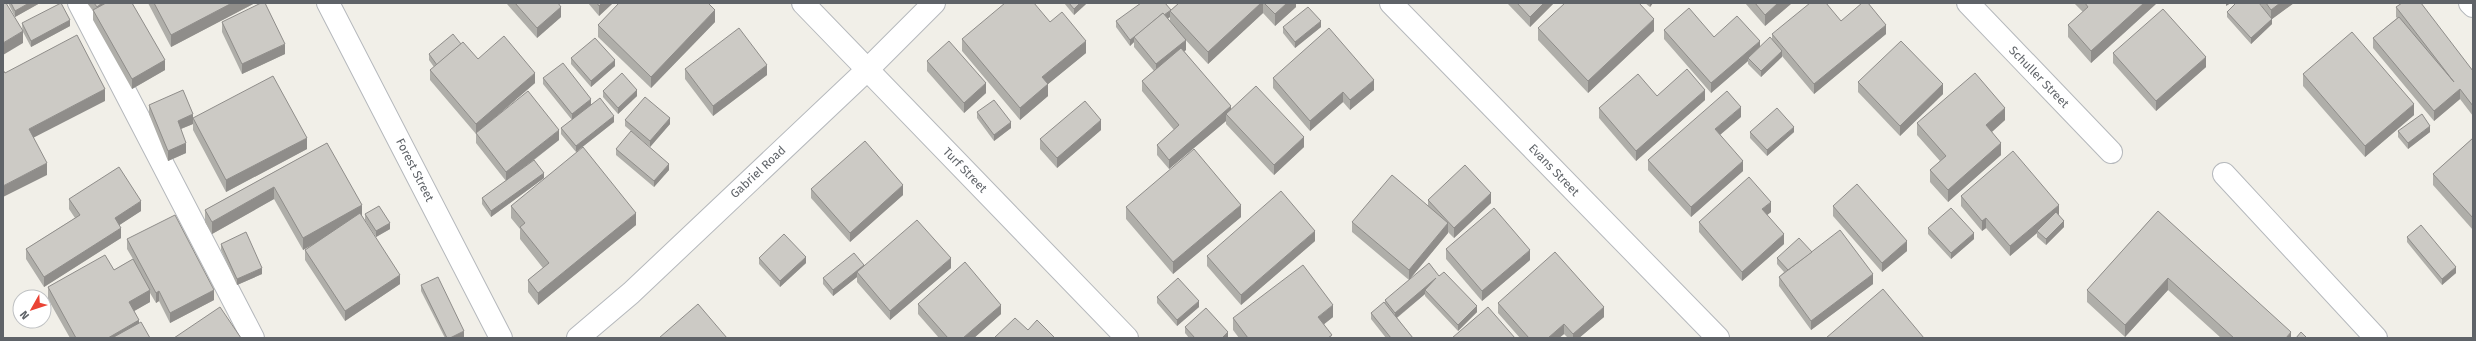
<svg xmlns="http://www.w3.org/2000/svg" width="2476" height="341" viewBox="0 0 2476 341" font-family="'Fira Sans',sans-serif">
<rect width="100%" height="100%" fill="#f1efe8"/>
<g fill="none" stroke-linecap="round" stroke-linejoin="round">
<defs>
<g id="minor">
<path d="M 79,3 L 253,338"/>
<path d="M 328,3 L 501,338"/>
<path d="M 803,3 L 1127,338"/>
<path d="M 1391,3 L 1718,338"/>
<path d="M 1968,3 L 2111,152"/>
<path d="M 2470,3 L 2473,6"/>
<path d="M 2224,174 L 2376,338"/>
<path d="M 578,338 L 631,293 L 868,69 L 934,3"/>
</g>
</defs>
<use href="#minor" stroke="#b5b8bc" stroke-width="24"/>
<use href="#minor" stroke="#fff" stroke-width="22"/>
</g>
<g fill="#afaea9" fill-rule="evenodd">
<path d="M 8,3 L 40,3 L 15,17 Z"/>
<path d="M 87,3 L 132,3 L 165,70 L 132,89 L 93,20 L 93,11 Z"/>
<path d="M 148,3 L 255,3 L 171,47 Z"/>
<path d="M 507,3 L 558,3 L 561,17 L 537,38 L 507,4 Z"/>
<path d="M 588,3 L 613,3 L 599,16 Z"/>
<path d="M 1064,3 L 1086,3 L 1086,4 L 1074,15 Z"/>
<path d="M 1179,3 L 1296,3 L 1296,7 L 1275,26 L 1263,13 L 1208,64 L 1181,35 L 1186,50 L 1184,51 L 1231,109 L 1304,147 L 1274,175 L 1226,124 L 1226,121 L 1169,169 L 1157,155 L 1157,145 L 1174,130 L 1142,91 L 1142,81 L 1154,71 L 1134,47 L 1134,42 L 1130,46 L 1116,27 L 1116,21 L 1171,10 ZM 1170,17 L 1170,22 L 1168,18 Z"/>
<path d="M 1507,3 L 1554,3 L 1530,27 Z"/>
<path d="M 1645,3 L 1653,3 L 1650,7 Z"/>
<path d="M 1745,3 L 1792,3 L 1765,26 Z"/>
<path d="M 2074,3 L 2157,3 L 2091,63 L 2068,37 L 2068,25 L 2083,12 Z"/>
<path d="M 2259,3 L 2294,3 L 2272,19 L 2272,24 L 2251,44 L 2227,17 L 2227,12 L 2262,6 Z"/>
<path d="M 2396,7 L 2473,71 L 2473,116 L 2460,99 L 2434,121 L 2373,48 L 2373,38 L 2397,18 L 2396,17 Z"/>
<path d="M 1841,21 L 1886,34 L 1814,94 L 1782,56 L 1761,77 L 1748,64 L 1748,61 L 1711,93 L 1664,39 L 1664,30 L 1714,37 L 1760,47 L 1772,40 L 1772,34 Z"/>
<path d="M 222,22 L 285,54 L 242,74 L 222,32 Z"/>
<path d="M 715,22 L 651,88 L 598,37 L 598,25 Z"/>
<path d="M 1050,22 L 1086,53 L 1048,84 L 1048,96 L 1020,120 L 962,51 L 962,39 Z"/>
<path d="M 22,23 L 70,26 L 31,47 L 23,32 L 23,43 Z"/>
<path d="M 1283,27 L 1321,27 L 1295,48 L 1283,33 Z"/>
<path d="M 1538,28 L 1654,31 L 1588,93 L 1538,40 Z"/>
<path d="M 461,44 L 478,59 L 535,83 L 488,124 L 559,140 L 534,160 L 544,178 L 491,217 L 482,204 L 482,198 L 506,181 L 476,143 L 476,134 L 430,80 L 430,70 L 434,67 L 429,60 L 429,54 Z"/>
<path d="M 2113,53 L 2206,67 L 2156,111 L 2113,63 Z"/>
<path d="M 571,58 L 615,66 L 591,87 L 571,64 Z"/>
<path d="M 927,61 L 986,93 L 964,113 L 927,71 Z"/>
<path d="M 685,69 L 767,75 L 713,116 L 685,79 Z"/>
<path d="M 2303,74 L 2414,115 L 2365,157 L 2303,86 Z"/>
<path d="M 543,78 L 591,105 L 614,122 L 576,152 L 561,134 L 561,128 L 572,120 L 543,84 Z"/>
<path d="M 1273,78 L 1374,90 L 1350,110 L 1343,102 L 1310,131 L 1273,88 Z"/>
<path d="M 1858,82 L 1943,94 L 1900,136 L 1858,92 Z"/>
<path d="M 603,91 L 637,96 L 618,114 L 603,97 Z"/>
<path d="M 1657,96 L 1705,100 L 1636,161 L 1599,118 L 1599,108 Z"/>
<path d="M 149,105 L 193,118 L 307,149 L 226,192 L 193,130 L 193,124 L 181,129 L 186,153 L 168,161 L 149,114 Z"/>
<path d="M 977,112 L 1011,128 L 994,141 L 977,118 Z"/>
<path d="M 1741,117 L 1720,135 L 1743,171 L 1691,217 L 1648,170 L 1648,160 Z"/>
<path d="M 625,120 L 670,124 L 650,147 L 625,126 Z"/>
<path d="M 2005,120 L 1992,132 L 2001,155 L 1948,202 L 1930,182 L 1930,170 L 1940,161 L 1917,135 L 1917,123 Z"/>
<path d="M 1101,130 L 1057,168 L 1040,149 L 1040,139 Z"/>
<path d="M 2398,131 L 2430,132 L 2408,149 L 2398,137 Z"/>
<path d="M 1750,132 L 1794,132 L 1767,156 L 1750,138 Z"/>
<path d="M 2473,138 L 2473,230 L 2433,185 L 2433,174 Z"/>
<path d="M 327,143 L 362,216 L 400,284 L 345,321 L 305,260 L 305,250 L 313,244 L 303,250 L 274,199 L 212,234 L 205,222 L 205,210 Z"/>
<path d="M 616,149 L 669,170 L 654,187 L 616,155 Z"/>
<path d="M 811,189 L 903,195 L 850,242 L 811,198 Z"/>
<path d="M 1961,196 L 2059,215 L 2064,227 L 2046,245 L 2037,237 L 2037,233 L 2010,256 L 1986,228 L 1982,231 L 1961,206 Z"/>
<path d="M 69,199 L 141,211 L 119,225 L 121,238 L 44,287 L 26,259 L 26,249 L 75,218 L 69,209 Z"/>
<path d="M 1428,200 L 1491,203 L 1454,238 L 1448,232 L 1448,233 L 1409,280 L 1352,232 L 1352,222 L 1428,205 Z"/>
<path d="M 511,206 L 636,225 L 538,305 L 528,292 L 528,280 L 543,268 L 520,239 L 520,229 L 511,218 Z"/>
<path d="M 1833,206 L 1907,251 L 1882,272 L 1833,216 Z"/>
<path d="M 1126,207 L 1241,217 L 1173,274 L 1126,219 Z"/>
<path d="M 2158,211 L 2291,338 L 2221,338 L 2168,290 L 2125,337 L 2087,302 L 2087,290 Z"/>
<path d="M 1771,212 L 1767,215 L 1784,244 L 1742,281 L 1699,232 L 1699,222 Z"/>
<path d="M 365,214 L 390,229 L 376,237 L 365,220 Z"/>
<path d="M 1928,228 L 1974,239 L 1951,259 L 1928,234 Z"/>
<path d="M 2407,237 L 2456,273 L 2442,285 L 2407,242 Z"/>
<path d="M 127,239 L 214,300 L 170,323 L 159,301 L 156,303 L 150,293 L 150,302 L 134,311 L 139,323 L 150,338 L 70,338 L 48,299 L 48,287 L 114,270 L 133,259 L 127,249 Z"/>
<path d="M 1315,241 L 1241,305 L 1207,266 L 1207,256 Z"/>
<path d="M 221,244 L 262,274 L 237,285 L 221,250 Z"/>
<path d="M 1446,249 L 1530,260 L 1482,301 L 1446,259 Z"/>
<path d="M 1812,252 L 1873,284 L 1811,330 L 1779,286 L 1779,277 L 1784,272 L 1777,264 L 1777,258 Z"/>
<path d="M 759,258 L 806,263 L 780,287 L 759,264 Z"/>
<path d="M 864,266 L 951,268 L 890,320 L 857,282 L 857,277 L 833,296 L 823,284 L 823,278 Z"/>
<path d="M 1439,276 L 1477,312 L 1458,331 L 1425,296 L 1425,294 L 1397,318 L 1413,338 L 1386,338 L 1371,319 L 1371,313 L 1385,303 L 1385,300 Z"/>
<path d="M 421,285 L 464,337 L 462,338 L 445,338 L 421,291 Z"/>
<path d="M 1157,297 L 1199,307 L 1177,326 L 1157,303 Z"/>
<path d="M 1498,303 L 1604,317 L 1579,338 L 1568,338 L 1564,334 L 1559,338 L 1520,338 L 1498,313 Z"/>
<path d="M 918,304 L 1001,314 L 974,338 L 939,338 L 918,314 Z"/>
<path d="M 1333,317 L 1324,324 L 1332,338 L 1239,338 L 1233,330 L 1233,318 Z"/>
<path d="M 1185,327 L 1228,332 L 1228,338 L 1189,338 L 1185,333 Z"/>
</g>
<g fill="#8f8d8a">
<path d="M 29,3 L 40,3 L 15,17 L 15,11 Z"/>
<path d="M 102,3 L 117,3 L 97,17 L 97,7 Z"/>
<path d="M 232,3 L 255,3 L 171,47 L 171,35 Z"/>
<path d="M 602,3 L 613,3 L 599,16 L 599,6 Z"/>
<path d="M 1080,3 L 1086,3 L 1086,4 L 1074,15 L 1074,9 Z"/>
<path d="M 1261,3 L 1263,3 L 1263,13 L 1208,64 L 1208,52 Z"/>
<path d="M 1287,3 L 1296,3 L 1296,7 L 1275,26 L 1275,14 Z"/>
<path d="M 1544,3 L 1554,3 L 1530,27 L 1530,17 Z"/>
<path d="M 1650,3 L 1653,3 L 1650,7 Z"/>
<path d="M 1778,3 L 1792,3 L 1765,26 L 1765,15 Z"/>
<path d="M 2144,3 L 2157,3 L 2091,63 L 2091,51 Z"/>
<path d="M 2226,3 L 2231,3 L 2226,6 Z"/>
<path d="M 2280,3 L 2294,3 L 2272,19 L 2272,24 L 2251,44 L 2251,38 L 2271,19 L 2271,10 Z"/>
<path d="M 561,7 L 561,17 L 537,38 L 537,28 Z"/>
<path d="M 715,10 L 715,22 L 651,88 L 651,77 Z"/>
<path d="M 1170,11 L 1170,17 L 1137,40 L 1134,37 L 1134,42 L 1130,46 L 1130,40 Z"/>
<path d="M 1654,19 L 1654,31 L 1588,93 L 1588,81 Z"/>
<path d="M 70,20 L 70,26 L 31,47 L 31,41 Z"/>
<path d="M 1321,21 L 1321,27 L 1295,48 L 1295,42 Z"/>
<path d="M 1886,25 L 1886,34 L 1814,94 L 1814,84 Z"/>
<path d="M 23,31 L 23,43 L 3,55 L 3,43 Z"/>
<path d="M 1186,40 L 1186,50 L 1156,74 L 1156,64 Z"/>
<path d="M 1086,41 L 1086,53 L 1042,89 L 1042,77 Z"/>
<path d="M 1760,41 L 1760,51 L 1748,58 L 1748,61 L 1711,93 L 1711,83 Z"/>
<path d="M 285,44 L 285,54 L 242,74 L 242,64 Z"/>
<path d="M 1782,51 L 1782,57 L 1761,77 L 1761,71 Z"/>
<path d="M 2206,57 L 2206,67 L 2156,111 L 2156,101 Z"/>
<path d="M 165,60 L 165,70 L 132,89 L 132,79 Z"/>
<path d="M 615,60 L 615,66 L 591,87 L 591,81 Z"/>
<path d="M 767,65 L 767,75 L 713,116 L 713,106 Z"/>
<path d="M 535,73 L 535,83 L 476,134 L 476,124 Z"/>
<path d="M 1374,80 L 1374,90 L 1350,110 L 1350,100 Z"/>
<path d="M 986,83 L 986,93 L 964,113 L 964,103 Z"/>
<path d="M 1048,84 L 1048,96 L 1020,120 L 1020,108 Z"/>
<path d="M 1943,84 L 1943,94 L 1900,136 L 1900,126 Z"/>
<path d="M 105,89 L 105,101 L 29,140 L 29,129 Z"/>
<path d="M 2460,89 L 2460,99 L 2434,121 L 2434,111 Z"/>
<path d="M 637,90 L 637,96 L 618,114 L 618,108 Z"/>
<path d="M 1705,90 L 1705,100 L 1636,161 L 1636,151 Z"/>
<path d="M 1343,92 L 1343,102 L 1310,131 L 1310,121 Z"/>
<path d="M 591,99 L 591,105 L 572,120 L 572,114 Z"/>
<path d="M 2414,104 L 2414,115 L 2365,157 L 2365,146 Z"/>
<path d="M 1231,106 L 1231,116 L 1226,114 L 1226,121 L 1169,169 L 1169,160 Z"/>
<path d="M 1741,107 L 1741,117 L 1715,139 L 1715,129 Z"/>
<path d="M 2005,108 L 2005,120 L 1986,137 L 1986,125 Z"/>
<path d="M 193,114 L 193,124 L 178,130 L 178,121 Z"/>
<path d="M 614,116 L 614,122 L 576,152 L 576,146 Z"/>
<path d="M 670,118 L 670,124 L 650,147 L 650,141 Z"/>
<path d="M 1101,120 L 1101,130 L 1057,168 L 1057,158 Z"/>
<path d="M 1011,122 L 1011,128 L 994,141 L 994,135 Z"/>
<path d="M 2430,126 L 2430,132 L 2408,149 L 2408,143 Z"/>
<path d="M 1794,127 L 1794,132 L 1767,156 L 1767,150 Z"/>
<path d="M 559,130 L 559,140 L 506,181 L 506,172 Z"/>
<path d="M 1304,137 L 1304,147 L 1274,175 L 1274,165 Z"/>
<path d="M 307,138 L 307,149 L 226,192 L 226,180 Z"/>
<path d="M 186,143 L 186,153 L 168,161 L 168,151 Z"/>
<path d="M 2001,143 L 2001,155 L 1948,202 L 1948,190 Z"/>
<path d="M 1743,161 L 1743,171 L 1691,217 L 1691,207 Z"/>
<path d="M 47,163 L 47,175 L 3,197 L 3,186 Z"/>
<path d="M 669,164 L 669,170 L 654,187 L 654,181 Z"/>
<path d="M 544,173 L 544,178 L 491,217 L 491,211 Z"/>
<path d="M 903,185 L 903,195 L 850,242 L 850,233 Z"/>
<path d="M 274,187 L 274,199 L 212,234 L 212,222 Z"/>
<path d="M 1491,193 L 1491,203 L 1454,238 L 1454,228 Z"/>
<path d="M 141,201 L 141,211 L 115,228 L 115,218 Z"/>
<path d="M 1771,202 L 1771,212 L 1762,219 L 1762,209 Z"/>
<path d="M 362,205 L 362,217 L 303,250 L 303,238 Z"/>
<path d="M 1241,205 L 1241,217 L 1173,274 L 1173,262 Z"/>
<path d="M 2059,205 L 2059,215 L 2039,232 L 2037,231 L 2037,233 L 2010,256 L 2010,246 Z"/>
<path d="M 636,213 L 636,225 L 538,305 L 538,293 Z"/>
<path d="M 1986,218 L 1986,228 L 1982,231 L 1982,221 Z"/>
<path d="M 2064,221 L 2064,227 L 2046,245 L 2046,239 Z"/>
<path d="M 390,223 L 390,229 L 376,237 L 376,231 Z"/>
<path d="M 1448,223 L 1448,233 L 1409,280 L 1409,270 Z"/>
<path d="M 121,228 L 121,238 L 44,287 L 44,277 Z"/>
<path d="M 1315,231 L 1315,241 L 1241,305 L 1241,295 Z"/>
<path d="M 1974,233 L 1974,239 L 1951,259 L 1951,253 Z"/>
<path d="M 1784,234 L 1784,244 L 1742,281 L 1742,272 Z"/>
<path d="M 1907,241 L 1907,251 L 1882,272 L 1882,263 Z"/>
<path d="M 1530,250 L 1530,260 L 1482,301 L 1482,291 Z"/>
<path d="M 806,257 L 806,263 L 780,287 L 780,281 Z"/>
<path d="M 951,258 L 951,268 L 890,320 L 890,311 Z"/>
<path d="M 864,265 L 864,271 L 857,272 L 857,277 L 833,296 L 833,290 Z"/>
<path d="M 2456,267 L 2456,273 L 2442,285 L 2442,279 Z"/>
<path d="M 262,268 L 262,274 L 237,285 L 237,279 Z"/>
<path d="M 1873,274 L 1873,284 L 1811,330 L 1811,321 Z"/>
<path d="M 400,275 L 400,284 L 345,321 L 345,311 Z"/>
<path d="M 1436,278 L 1425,290 L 1425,294 L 1395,319 L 1395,313 Z"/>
<path d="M 2168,278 L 2168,290 L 2125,337 L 2125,325 Z"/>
<path d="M 150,290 L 150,302 L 129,314 L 129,302 Z"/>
<path d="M 214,290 L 214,300 L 170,323 L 170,313 Z"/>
<path d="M 159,291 L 159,301 L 156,303 L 156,293 Z"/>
<path d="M 1199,301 L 1199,307 L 1177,326 L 1177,320 Z"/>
<path d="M 1001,305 L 1001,314 L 974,338 L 963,338 Z"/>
<path d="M 1333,305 L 1333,317 L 1318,329 L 1318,317 Z"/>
<path d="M 1477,306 L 1477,312 L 1458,331 L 1458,325 Z"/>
<path d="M 1604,307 L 1604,317 L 1579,338 L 1573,338 L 1573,334 Z"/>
<path d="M 139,320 L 139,332 L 128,338 L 108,338 Z"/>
<path d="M 1564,324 L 1564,334 L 1559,338 L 1548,338 Z"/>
<path d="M 464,331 L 464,337 L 462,338 L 450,338 Z"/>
<path d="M 1228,332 L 1228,338 L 1222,338 Z"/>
<path d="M 2291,332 L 2291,338 L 2286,338 Z"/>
</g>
<g fill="#cccac5" stroke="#8f8d8a">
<path d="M 3,3 L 6,3 L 23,31 L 3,43 Z"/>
<path d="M 11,3 L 29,3 L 15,11 Z"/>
<path d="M 61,3 L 70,20 L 31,41 L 22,23 Z"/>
<path d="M 94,3 L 102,3 L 97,7 Z"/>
<path d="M 106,3 L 132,3 L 165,60 L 132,79 L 93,10 Z"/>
<path d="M 154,3 L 232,3 L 171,35 Z"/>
<path d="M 261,3 L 265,3 L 285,44 L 242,64 L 222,22 Z"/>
<path d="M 515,3 L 558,3 L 561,7 L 537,28 Z"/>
<path d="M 597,3 L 602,3 L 599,6 Z"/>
<path d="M 619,3 L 708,3 L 715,10 L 651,77 L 598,25 Z"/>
<path d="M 1005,3 L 1034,3 L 1050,22 L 1062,12 L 1086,41 L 1042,77 L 1048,84 L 1020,108 L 962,39 Z"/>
<path d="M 1069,3 L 1080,3 L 1074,9 Z"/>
<path d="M 1141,3 L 1165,3 L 1171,10 L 1164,15 L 1163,13 L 1142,31 L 1130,40 L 1116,21 Z"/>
<path d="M 1179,3 L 1261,3 L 1208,52 L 1170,11 Z"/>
<path d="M 1264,3 L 1287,3 L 1275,14 Z"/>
<path d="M 1517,3 L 1544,3 L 1530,17 Z"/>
<path d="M 1565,3 L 1639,3 L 1654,19 L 1588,81 L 1538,28 Z"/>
<path d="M 1755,3 L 1778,3 L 1765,15 Z"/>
<path d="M 1810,3 L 1826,3 L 1841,21 L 1862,3 L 1868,3 L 1886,25 L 1814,84 L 1772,34 Z"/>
<path d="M 2085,3 L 2144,3 L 2091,51 L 2068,25 L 2088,7 Z"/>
<path d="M 2236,3 L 2259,3 L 2272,19 L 2251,38 L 2227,12 Z"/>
<path d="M 2266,3 L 2280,3 L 2271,10 Z"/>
<path d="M 2402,3 L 2421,3 L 2473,71 L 2473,106 L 2460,89 L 2434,111 L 2373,38 L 2399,17 L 2454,82 L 2396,7 Z"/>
<path d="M 1308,7 L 1321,21 L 1295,42 L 1283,27 Z"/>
<path d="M 1689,8 L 1714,37 L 1737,16 L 1760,41 L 1711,83 L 1664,30 Z"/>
<path d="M 2163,9 L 2206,57 L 2156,101 L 2113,53 Z"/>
<path d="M 1163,13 L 1186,40 L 1156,64 L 1134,37 Z"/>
<path d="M 739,28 L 767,65 L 713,106 L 685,69 Z"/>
<path d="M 1329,28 L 1374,80 L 1350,100 L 1343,92 L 1310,121 L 1273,78 Z"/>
<path d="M 2352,32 L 2414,104 L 2365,146 L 2303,74 Z"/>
<path d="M 453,34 L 461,44 L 437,65 L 429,54 Z"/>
<path d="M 77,35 L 105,89 L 29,129 L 47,163 L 3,186 L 3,70 L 5,73 Z"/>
<path d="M 504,36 L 535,73 L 476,124 L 430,70 L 463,42 L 478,59 Z"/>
<path d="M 1770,37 L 1782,51 L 1761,71 L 1748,58 Z"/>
<path d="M 595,38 L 615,60 L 591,81 L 571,58 Z"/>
<path d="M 949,41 L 986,83 L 964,103 L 927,61 Z"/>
<path d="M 1901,41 L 1943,84 L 1900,126 L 1858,82 Z"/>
<path d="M 1181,48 L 1231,106 L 1169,160 L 1157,145 L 1179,125 L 1142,81 Z"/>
<path d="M 563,63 L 591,99 L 572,114 L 543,78 Z"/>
<path d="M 1687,69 L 1705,90 L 1636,151 L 1599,108 L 1638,74 L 1657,96 Z"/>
<path d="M 622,73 L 637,90 L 618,108 L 603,91 Z"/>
<path d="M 1975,73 L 2005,108 L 1986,125 L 2001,143 L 1948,190 L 1930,170 L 1946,156 L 1917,123 Z"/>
<path d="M 273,76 L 307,138 L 226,180 L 193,118 Z"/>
<path d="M 1256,86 L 1304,137 L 1274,165 L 1226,114 Z"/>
<path d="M 183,90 L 193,114 L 178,121 L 186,143 L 168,151 L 149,105 Z"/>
<path d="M 528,91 L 559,130 L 506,172 L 476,133 Z"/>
<path d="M 1727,91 L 1741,107 L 1715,129 L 1743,161 L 1691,207 L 1648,160 Z"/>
<path d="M 645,97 L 670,118 L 650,141 L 625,120 Z"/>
<path d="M 600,98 L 614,116 L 576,146 L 561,128 Z"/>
<path d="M 994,100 L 1011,122 L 994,135 L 977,112 Z"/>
<path d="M 1085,101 L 1101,120 L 1057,158 L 1040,139 Z"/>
<path d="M 1777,108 L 1794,127 L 1767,150 L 1750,132 Z"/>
<path d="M 2422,114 L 2430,126 L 2408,143 L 2398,131 Z"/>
<path d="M 631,131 L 669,164 L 654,181 L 616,149 Z"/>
<path d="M 2473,138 L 2473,218 L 2433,174 Z"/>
<path d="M 865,141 L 903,185 L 850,233 L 811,189 Z"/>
<path d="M 327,143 L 362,205 L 303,238 L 274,187 L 212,222 L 205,210 Z"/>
<path d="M 583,147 L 636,213 L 538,293 L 528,280 L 549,263 L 520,227 L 525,223 L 511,206 Z"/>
<path d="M 1194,149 L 1241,205 L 1173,262 L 1126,207 Z"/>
<path d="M 2013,151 L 2059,205 L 2010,246 L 1986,218 L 1982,221 L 1961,196 Z"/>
<path d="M 534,160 L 544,173 L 491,211 L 482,198 Z"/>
<path d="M 1465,165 L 1491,193 L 1454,228 L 1428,200 Z"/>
<path d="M 119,167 L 141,201 L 115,218 L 121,228 L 44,277 L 26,249 L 80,215 L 69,199 Z"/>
<path d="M 1392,175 L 1448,223 L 1409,270 L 1352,222 Z"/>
<path d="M 1749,177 L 1771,202 L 1762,209 L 1784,234 L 1742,272 L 1699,222 Z"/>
<path d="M 1857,184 L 1907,241 L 1882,263 L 1833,206 Z"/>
<path d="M 1281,191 L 1315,231 L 1241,295 L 1207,256 Z"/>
<path d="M 379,206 L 390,223 L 376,231 L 365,214 Z"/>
<path d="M 1494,208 L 1530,250 L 1482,291 L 1446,249 Z"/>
<path d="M 1951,208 L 1974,233 L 1951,253 L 1928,228 Z"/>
<path d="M 2158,211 L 2291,332 L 2286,338 L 2234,338 L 2168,278 L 2125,325 L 2087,290 Z"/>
<path d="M 2056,212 L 2064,221 L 2046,239 L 2037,231 Z"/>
<path d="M 360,213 L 400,275 L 345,311 L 305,250 Z"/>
<path d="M 175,215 L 214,290 L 170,313 L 159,291 L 156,293 L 127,239 Z"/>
<path d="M 917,220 L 951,258 L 890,311 L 857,272 Z"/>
<path d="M 2421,225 L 2456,267 L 2442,279 L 2407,237 Z"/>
<path d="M 1840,230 L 1873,274 L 1811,321 L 1779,277 Z"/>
<path d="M 246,232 L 262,268 L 237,279 L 221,244 Z"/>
<path d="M 784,234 L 806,257 L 780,281 L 759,258 Z"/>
<path d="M 1799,238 L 1812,252 L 1788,270 L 1777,258 Z"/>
<path d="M 1555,252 L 1604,307 L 1573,334 L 1564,324 L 1548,338 L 1529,338 L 1498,303 Z"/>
<path d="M 854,253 L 864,265 L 833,290 L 823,278 Z"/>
<path d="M 105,255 L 114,270 L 133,259 L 150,290 L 129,302 L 139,320 L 108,338 L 76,338 L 48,287 Z"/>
<path d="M 965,262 L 1001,305 L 963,338 L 948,338 L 918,304 Z"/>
<path d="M 1429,263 L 1439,276 L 1444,272 L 1477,306 L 1458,325 L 1425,290 L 1436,278 L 1395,313 L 1385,300 Z"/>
<path d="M 1303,265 L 1333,305 L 1318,317 L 1332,335 L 1328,338 L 1248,338 L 1233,318 Z"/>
<path d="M 438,277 L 464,331 L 450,338 L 447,338 L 421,285 Z"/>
<path d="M 1178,278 L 1199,301 L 1177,320 L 1157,297 Z"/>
<path d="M 1883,289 L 1924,338 L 1826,338 Z"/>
<path d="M 1384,302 L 1413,338 L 1391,338 L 1371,313 Z"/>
<path d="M 698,304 L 727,338 L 659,338 Z"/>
<path d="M 220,307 L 241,338 L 174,338 Z"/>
<path d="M 1488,307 L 1515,338 L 1452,338 Z"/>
<path d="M 1206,308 L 1228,332 L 1222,338 L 1195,338 L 1185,327 Z"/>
<path d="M 1015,318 L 1028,330 L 1037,320 L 1055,338 L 994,338 Z"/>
<path d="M 141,322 L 150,338 L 112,338 Z"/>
<path d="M 2301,332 L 2307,338 L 2296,338 Z"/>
</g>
<g text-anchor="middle" stroke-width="3.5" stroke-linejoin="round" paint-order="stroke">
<g font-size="12" fill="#5f6368" stroke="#fff">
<text transform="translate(2039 77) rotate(46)" y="4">Schuller Street</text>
<text transform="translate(415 170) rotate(63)" y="4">Forest Street</text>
<text transform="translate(965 170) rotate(46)" y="4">Turf Street</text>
<text transform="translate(1554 170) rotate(46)" y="4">Evans Street</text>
<text transform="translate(758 172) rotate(-43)" y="4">Gabriel Road</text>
</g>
</g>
<rect width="2476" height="341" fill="none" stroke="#5f6368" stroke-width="8"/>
<g transform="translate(32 309) rotate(231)"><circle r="19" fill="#ffffff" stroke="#bfc1c3"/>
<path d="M0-3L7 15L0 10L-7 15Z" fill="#ea4335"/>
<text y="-6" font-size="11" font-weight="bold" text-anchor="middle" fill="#5f6368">N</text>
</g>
</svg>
